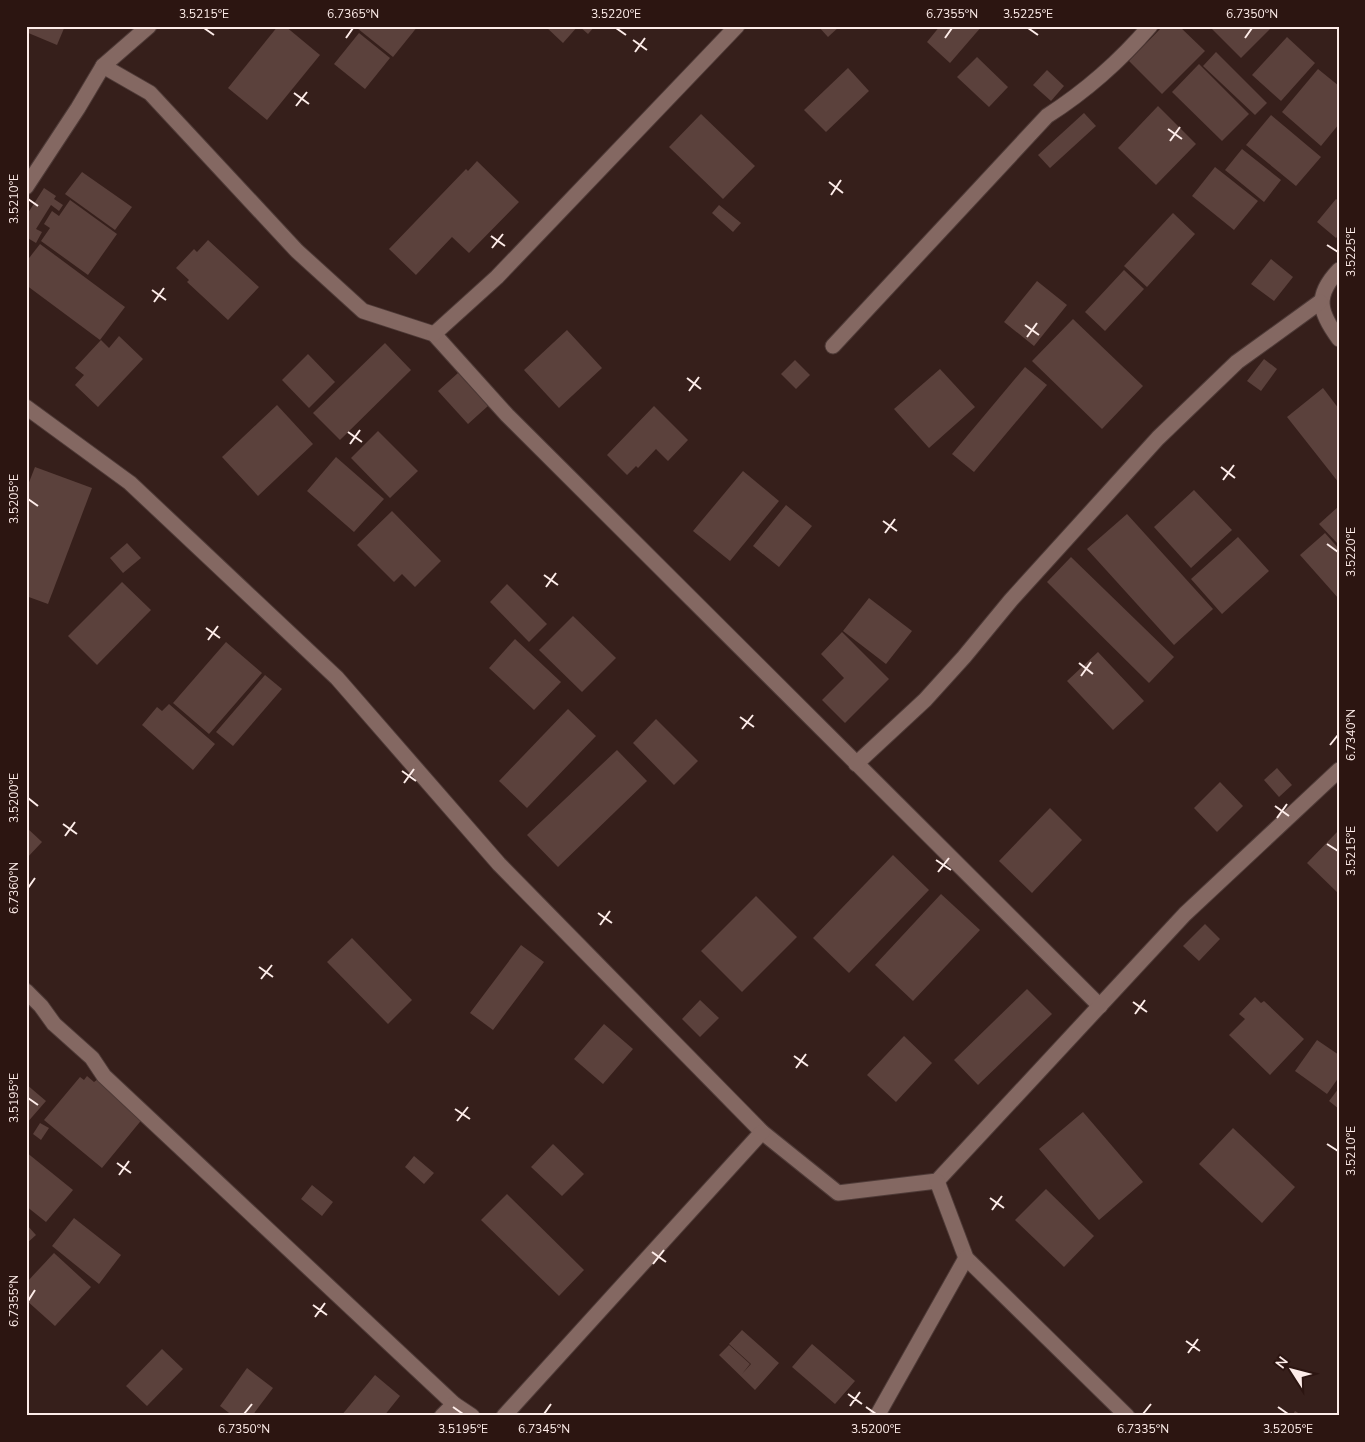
<svg xmlns="http://www.w3.org/2000/svg" width="1365" height="1442" viewBox="0 0 1365 1442" font-family="'Nunito Sans',sans-serif">
<rect width="100%" height="100%" fill="#361f1b"/>
<g fill="#5b413c">
<path d="M 26,26 L 65,26 L 57,45 L 26,32 Z"/>
<path d="M 278,26 L 285,26 L 320,55 L 267,120 L 228,88 Z"/>
<path d="M 359,26 L 418,26 L 393,57 L 357,28 Z"/>
<path d="M 545,26 L 578,26 L 563,43 Z"/>
<path d="M 579,26 L 595,26 L 588,34 Z"/>
<path d="M 818,26 L 840,26 L 828,37 Z"/>
<path d="M 940,26 L 982,26 L 950,63 L 927,42 Z"/>
<path d="M 1163,26 L 1179,26 L 1205,51 L 1162,94 L 1129,61 Z"/>
<path d="M 1209,26 L 1270,26 L 1271,28 L 1241,58 Z"/>
<path d="M 359,33 L 390,58 L 365,89 L 334,64 Z"/>
<path d="M 1287,37 L 1315,63 L 1281,101 L 1252,75 Z"/>
<path d="M 1216,52 L 1267,103 L 1255,115 L 1203,66 Z"/>
<path d="M 977,57 L 1008,87 L 989,107 L 957,77 Z"/>
<path d="M 1199,64 L 1249,114 L 1222,141 L 1172,92 Z"/>
<path d="M 848,68 L 869,91 L 826,132 L 804,110 Z"/>
<path d="M 1318,69 L 1339,86 L 1339,124 L 1321,146 L 1282,112 Z"/>
<path d="M 1047,70 L 1064,86 L 1051,101 L 1033,85 Z"/>
<path d="M 1158,106 L 1196,144 L 1156,185 L 1118,148 Z"/>
<path d="M 1084,113 L 1096,126 L 1050,168 L 1038,155 Z"/>
<path d="M 701,114 L 755,166 L 723,199 L 669,147 Z"/>
<path d="M 1271,115 L 1321,157 L 1296,186 L 1246,145 Z"/>
<path d="M 1242,149 L 1281,180 L 1264,202 L 1225,170 Z"/>
<path d="M 477,161 L 519,202 L 469,253 L 452,237 L 416,275 L 389,249 L 466,169 L 468,171 Z"/>
<path d="M 1215,167 L 1258,201 L 1234,230 L 1192,196 Z"/>
<path d="M 82,172 L 132,207 L 115,230 L 65,194 Z"/>
<path d="M 44,188 L 56,196 L 54,199 L 63,205 L 59,211 L 51,205 L 36,229 L 42,232 L 36,243 L 26,237 L 26,216 Z"/>
<path d="M 1336,199 L 1339,201 L 1339,235 L 1336,238 L 1317,222 Z"/>
<path d="M 70,200 L 117,234 L 88,275 L 41,241 L 50,228 L 44,224 L 52,211 L 59,216 Z"/>
<path d="M 719,205 L 741,223 L 733,232 L 712,213 Z"/>
<path d="M 1173,213 L 1195,234 L 1147,287 L 1124,266 Z"/>
<path d="M 208,240 L 259,287 L 228,320 L 187,282 L 189,280 L 176,268 L 194,249 L 197,252 Z"/>
<path d="M 40,244 L 125,307 L 100,340 L 26,285 L 26,262 Z"/>
<path d="M 1271,259 L 1293,277 L 1274,301 L 1251,284 Z"/>
<path d="M 1124,270 L 1144,289 L 1105,331 L 1085,312 Z"/>
<path d="M 1037,281 L 1067,305 L 1034,346 L 1004,322 Z"/>
<path d="M 1073,319 L 1143,386 L 1102,429 L 1032,361 Z"/>
<path d="M 567,330 L 602,368 L 559,408 L 524,370 Z"/>
<path d="M 119,336 L 143,359 L 98,407 L 75,385 L 84,375 L 75,368 L 101,340 L 109,348 Z"/>
<path d="M 385,343 L 411,370 L 340,440 L 313,413 Z"/>
<path d="M 308,354 L 335,382 L 309,408 L 282,380 Z"/>
<path d="M 1264,359 L 1277,369 L 1261,391 L 1247,381 Z"/>
<path d="M 795,360 L 810,375 L 796,389 L 781,374 Z"/>
<path d="M 1025,367 L 1047,385 L 974,472 L 952,454 Z"/>
<path d="M 940,369 L 975,407 L 929,448 L 894,409 Z"/>
<path d="M 458,373 L 488,406 L 468,424 L 438,391 Z"/>
<path d="M 1323,388 L 1339,409 L 1339,483 L 1287,417 Z"/>
<path d="M 277,405 L 313,444 L 258,496 L 222,457 Z"/>
<path d="M 654,406 L 688,440 L 668,461 L 656,449 L 638,468 L 636,466 L 627,475 L 607,455 Z"/>
<path d="M 378,431 L 418,471 L 390,498 L 351,458 Z"/>
<path d="M 336,457 L 384,499 L 354,532 L 307,491 Z"/>
<path d="M 35,467 L 92,488 L 48,604 L 26,596 L 26,490 Z"/>
<path d="M 743,471 L 779,501 L 730,561 L 693,531 Z"/>
<path d="M 1194,490 L 1232,530 L 1191,568 L 1154,527 Z"/>
<path d="M 786,505 L 812,526 L 779,567 L 753,546 Z"/>
<path d="M 1339,506 L 1339,545 L 1319,524 Z"/>
<path d="M 392,511 L 441,561 L 415,587 L 402,574 L 394,582 L 357,545 Z"/>
<path d="M 1127,514 L 1213,609 L 1174,645 L 1087,549 Z"/>
<path d="M 1325,533 L 1339,549 L 1339,599 L 1300,555 Z"/>
<path d="M 1238,537 L 1269,571 L 1222,614 L 1191,579 Z"/>
<path d="M 127,543 L 141,558 L 123,573 L 110,558 Z"/>
<path d="M 1071,557 L 1174,657 L 1149,683 L 1047,582 Z"/>
<path d="M 122,582 L 151,610 L 97,665 L 68,636 Z"/>
<path d="M 507,584 L 547,624 L 529,642 L 490,602 Z"/>
<path d="M 869,598 L 912,631 L 886,664 L 843,631 Z"/>
<path d="M 573,616 L 616,658 L 582,692 L 539,650 Z"/>
<path d="M 842,632 L 889,679 L 845,723 L 822,700 L 844,678 L 821,654 Z"/>
<path d="M 515,639 L 561,682 L 534,710 L 489,668 Z"/>
<path d="M 226,642 L 262,673 L 209,734 L 173,703 Z"/>
<path d="M 1098,652 L 1144,701 L 1113,730 L 1067,681 Z"/>
<path d="M 265,675 L 282,689 L 233,746 L 216,732 Z"/>
<path d="M 169,704 L 215,744 L 193,770 L 142,725 L 157,707 L 162,711 Z"/>
<path d="M 568,709 L 596,736 L 527,808 L 499,781 Z"/>
<path d="M 656,719 L 698,761 L 674,785 L 633,743 Z"/>
<path d="M 617,750 L 647,781 L 558,867 L 527,835 Z"/>
<path d="M 1277,768 L 1292,785 L 1279,797 L 1264,780 Z"/>
<path d="M 1220,782 L 1243,806 L 1217,832 L 1194,808 Z"/>
<path d="M 1050,808 L 1082,840 L 1032,893 L 999,861 Z"/>
<path d="M 26,827 L 42,842 L 26,859 Z"/>
<path d="M 1339,830 L 1339,894 L 1307,863 Z"/>
<path d="M 893,855 L 929,890 L 849,973 L 813,938 Z"/>
<path d="M 941,894 L 980,930 L 913,1001 L 875,965 Z"/>
<path d="M 756,896 L 797,937 L 742,992 L 701,951 Z"/>
<path d="M 1205,924 L 1220,939 L 1199,961 L 1183,946 Z"/>
<path d="M 352,938 L 412,1000 L 388,1024 L 327,962 Z"/>
<path d="M 521,945 L 544,962 L 493,1030 L 470,1013 Z"/>
<path d="M 1027,989 L 1052,1014 L 978,1085 L 954,1060 Z"/>
<path d="M 1255,997 L 1261,1003 L 1264,1001 L 1304,1039 L 1270,1075 L 1229,1035 L 1245,1019 L 1239,1014 Z"/>
<path d="M 700,1000 L 719,1018 L 700,1037 L 682,1019 Z"/>
<path d="M 604,1024 L 633,1049 L 603,1084 L 574,1059 Z"/>
<path d="M 904,1036 L 932,1063 L 896,1102 L 867,1075 Z"/>
<path d="M 1317,1040 L 1339,1055 L 1339,1077 L 1327,1094 L 1295,1071 Z"/>
<path d="M 87,1076 L 94,1082 L 98,1079 L 144,1117 L 102,1168 L 44,1120 L 80,1077 L 84,1080 Z"/>
<path d="M 26,1084 L 46,1101 L 26,1124 Z"/>
<path d="M 1339,1088 L 1339,1109 L 1329,1101 Z"/>
<path d="M 1083,1112 L 1143,1182 L 1099,1220 L 1039,1149 Z"/>
<path d="M 40,1123 L 49,1128 L 41,1140 L 33,1134 Z"/>
<path d="M 1233,1128 L 1295,1187 L 1262,1223 L 1199,1164 Z"/>
<path d="M 553,1144 L 584,1174 L 562,1196 L 531,1167 Z"/>
<path d="M 26,1152 L 73,1190 L 46,1222 L 26,1206 Z"/>
<path d="M 414,1156 L 434,1173 L 424,1184 L 405,1167 Z"/>
<path d="M 312,1185 L 333,1202 L 322,1216 L 301,1199 Z"/>
<path d="M 1046,1189 L 1094,1236 L 1064,1267 L 1015,1220 Z"/>
<path d="M 507,1194 L 584,1270 L 559,1296 L 481,1220 Z"/>
<path d="M 74,1218 L 121,1255 L 99,1284 L 52,1246 Z"/>
<path d="M 26,1224 L 36,1235 L 26,1244 Z"/>
<path d="M 54,1253 L 91,1287 L 55,1326 L 26,1300 L 26,1283 Z"/>
<path d="M 742,1330 L 779,1363 L 755,1390 L 719,1355 L 729,1345 L 750,1364 L 742,1374 L 751,1364 L 729,1344 Z"/>
<path d="M 812,1344 L 855,1381 L 835,1404 L 792,1367 Z"/>
<path d="M 162,1349 L 183,1369 L 147,1406 L 126,1386 Z"/>
<path d="M 247,1368 L 273,1388 L 252,1416 L 233,1416 L 220,1406 Z"/>
<path d="M 375,1375 L 400,1396 L 384,1416 L 341,1416 Z"/>
<path d="M 1295,1411 L 1303,1416 L 1292,1416 Z"/>
</g>
<g fill="none" stroke-linecap="round" stroke-linejoin="round">
<defs>
<g id="minor">
<path d="M 103,66 L 150,93 L 297,251 L 363,311 L 434,334 L 507,415 L 1100,1006"/>
<path d="M 26,187 L 78,108 L 103,66 L 149,26"/>
<path d="M 1339,270 C 1314,296 1319,312 1339,339"/>
<path d="M 434,334 L 497,277 L 737,26"/>
<path d="M 833,346 L 1047,116 C 1086,91 1120,61 1150,26"/>
<path d="M 26,407 L 130,483 L 337,678 L 499,864 L 762,1132 L 838,1193 L 937,1181 L 1185,914 L 1339,770"/>
<path d="M 856,764 L 925,700 L 964,657 L 1011,600 L 1158,438 L 1237,362 L 1320,302"/>
<path d="M 26,991 L 41,1006 L 54,1024 L 92,1058 L 104,1076 L 454,1404 L 472,1416"/>
<path d="M 937,1181 L 966,1258 L 1127,1416"/>
<path d="M 442,1416 L 454,1404"/>
<path d="M 504,1416 L 762,1132"/>
<path d="M 877,1416 L 966,1258"/>
</g>
</defs>
<use href="#minor" stroke="#4e3a37" stroke-width="17"/>
<use href="#minor" stroke="#846862" stroke-width="15"/>
</g>
<path fill="none" stroke="#fdece9" stroke-width="2" d="M 204,28 L 214,35M 616,28 L 626,35M 1028,28 L 1038,35M 346,38 L 353,28M 945,38 L 952,28M 1245,38 L 1252,28M 633,40 L 647,50M 635,52 L 645,38M 294,93 L 309,104M 296,106 L 307,92M 1168,129 L 1182,139M 1170,141 L 1180,127M 829,182 L 843,193M 831,195 L 841,180M 28,199 L 38,206M 491,236 L 505,246M 1327,245 L 1338,252M 492,248 L 503,234M 152,290 L 166,300M 154,302 L 164,288M 1025,325 L 1039,335M 1027,337 L 1037,323M 687,378 L 701,389M 689,391 L 699,377M 348,432 L 362,442M 350,444 L 360,430M 1221,467 L 1235,478M 1223,480 L 1234,465M 28,499 L 38,506M 883,521 L 897,531M 885,533 L 895,519M 1327,544 L 1338,552M 544,575 L 558,585M 546,587 L 556,573M 206,628 L 220,638M 208,640 L 218,626M 1079,663 L 1093,674M 1081,676 L 1091,662M 740,717 L 754,727M 742,729 L 753,715M 1330,745 L 1338,735M 402,771 L 416,781M 404,783 L 414,769M 28,798 L 38,806M 1275,806 L 1289,816M 1277,818 L 1287,804M 63,824 L 77,834M 65,836 L 75,822M 1327,844 L 1338,851M 936,860 L 951,870M 938,872 L 949,858M 28,888 L 35,878M 598,913 L 612,923M 600,925 L 610,911M 259,967 L 273,977M 261,979 L 272,965M 1133,1002 L 1147,1012M 1135,1014 L 1145,1000M 794,1056 L 808,1066M 796,1068 L 806,1054M 28,1098 L 38,1105M 455,1109 L 470,1119M 457,1121 L 468,1107M 1327,1144 L 1338,1151M 117,1163 L 131,1173M 119,1175 L 129,1161M 990,1198 L 1004,1208M 992,1210 L 1002,1196M 652,1252 L 666,1262M 653,1264 L 664,1250M 28,1301 L 35,1290M 313,1305 L 327,1315M 315,1317 L 325,1303M 1186,1341 L 1200,1351M 1188,1353 L 1198,1339M 848,1394 L 862,1404M 850,1406 L 860,1392M 453,1407 L 463,1414M 866,1407 L 876,1414M 1278,1407 L 1288,1414M 244,1414 L 252,1404M 544,1414 L 551,1404M 1143,1414 L 1151,1404"/>
<rect width="1365" height="1442" fill="none" stroke="#2c1511" stroke-width="55"/>
<g transform="translate(1292 1370) rotate(306)" stroke="#2c1511" stroke-width="4" paint-order="stroke">
<path d="M0-4L9 19L0 12L-9 19Z" fill="#fdece9"/>
<text y="-8" font-size="14" font-weight="bold" text-anchor="middle" fill="#fdece9">N</text>
</g>
<rect x="28" y="28" width="1310" height="1386" fill="none" stroke="#fdece9" stroke-width="2"/>
<g font-size="12" text-anchor="middle" fill="#fdece9">
<text x="204" y="18">3.5215°E</text>
<text x="353" y="18">6.7365°N</text>
<text x="616" y="18">3.5220°E</text>
<text x="952" y="18">6.7355°N</text>
<text x="1028" y="18">3.5225°E</text>
<text x="1252" y="18">6.7350°N</text>
<text transform="translate(14 199) rotate(-90)" y="4">3.5210°E</text>
<text transform="translate(1351 252) rotate(-90)" y="4">3.5225°E</text>
<text transform="translate(14 499) rotate(-90)" y="4">3.5205°E</text>
<text transform="translate(1351 552) rotate(-90)" y="4">3.5220°E</text>
<text transform="translate(1351 735) rotate(-90)" y="4">6.7340°N</text>
<text transform="translate(14 798) rotate(-90)" y="4">3.5200°E</text>
<text transform="translate(1351 851) rotate(-90)" y="4">3.5215°E</text>
<text transform="translate(14 888) rotate(-90)" y="4">6.7360°N</text>
<text transform="translate(14 1098) rotate(-90)" y="4">3.5195°E</text>
<text transform="translate(1351 1151) rotate(-90)" y="4">3.5210°E</text>
<text transform="translate(14 1301) rotate(-90)" y="4">6.7355°N</text>
<text x="244" y="1433">6.7350°N</text>
<text x="463" y="1433">3.5195°E</text>
<text x="544" y="1433">6.7345°N</text>
<text x="876" y="1433">3.5200°E</text>
<text x="1143" y="1433">6.7335°N</text>
<text x="1288" y="1433">3.5205°E</text>
</g>
</svg>
